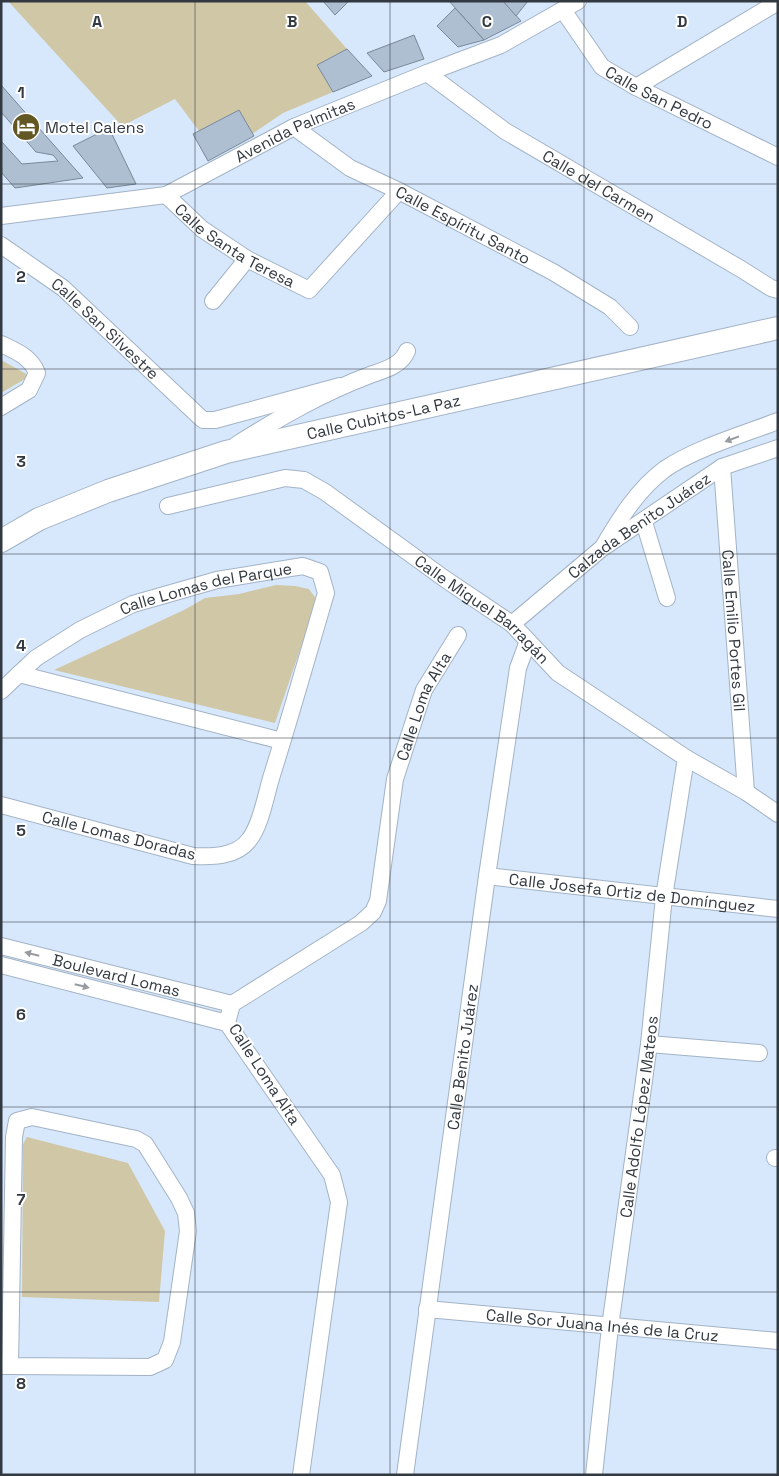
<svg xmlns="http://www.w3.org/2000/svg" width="779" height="1476" viewBox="0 0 779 1476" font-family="'Space Grotesk',sans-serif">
<rect width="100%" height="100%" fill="#d7e8fc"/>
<g fill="#d0c7a7">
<path d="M 8,1 L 305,1 L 347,49 L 317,65 L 333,92 L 283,113 L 252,134 L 239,110 L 199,131 L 175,99 L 122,126 Z"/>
<path d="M 1,360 L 30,376 L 1,393 Z"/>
<path d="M 276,585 L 295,586 L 309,589 L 317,600 L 275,723 L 54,670 L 184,610 L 205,598 L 239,594 Z"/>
<path d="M 27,1137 L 128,1163 L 165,1231 L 159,1302 L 22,1297 L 23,1144 Z"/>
</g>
<g fill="#aebfd2" stroke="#79899a">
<path d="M 323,1 L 349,1 L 335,15 Z"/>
<path d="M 449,1 L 503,1 L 521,21 L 484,40 Z"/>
<path d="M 503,1 L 528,1 L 516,16 Z"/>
<path d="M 455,8 L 484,40 L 458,47 L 437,26 Z"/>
<path d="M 414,35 L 424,59 L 384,72 L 367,53 Z"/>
<path d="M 347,49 L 372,76 L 333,92 L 317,65 Z"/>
<path d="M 1,85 L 83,178 L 15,188 L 1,172 L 1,141 L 22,164 L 58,161 L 53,155 L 36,152 L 1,112 Z"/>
<path d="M 239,110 L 254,136 L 208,161 L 193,134 Z"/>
<path d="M 109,128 L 136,184 L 107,188 L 73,146 Z"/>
</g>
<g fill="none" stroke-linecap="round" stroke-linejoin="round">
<defs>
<g id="minor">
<path id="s1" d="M 563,10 L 602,67 L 636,87 L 778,157"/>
<path id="s2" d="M 427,73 L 505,131 L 741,269 L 771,288 L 778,290"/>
<path d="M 636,87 L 778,2"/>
<path id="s3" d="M 294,127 L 350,168 L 399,191 L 553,272 L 610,307 L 630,327"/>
<path id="s4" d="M 166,195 L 202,229 L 247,259 L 309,290 L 399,191"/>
<path id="s5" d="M 1,216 L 166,195 L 294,127 L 427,73 L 501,45 L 578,1"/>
<path id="s6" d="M 1,245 L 63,288 L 203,420 L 215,420 L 340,386"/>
<path d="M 213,301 L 247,259"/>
<path d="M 1,344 C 16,351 31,357 37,373 L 29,390 L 1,407"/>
<path d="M 236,445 C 279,418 322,393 370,375 C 384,370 401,366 407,351"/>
<path id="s7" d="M 722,467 L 746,792"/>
<path id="s8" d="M 168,506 L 285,478 L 304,480 L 325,492 L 445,579 L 512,624 L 558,673 L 686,758 L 746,792 L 778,814"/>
<path d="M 644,522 L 667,598"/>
<path d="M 603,547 C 620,518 638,489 665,469 C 694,449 744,434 778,421"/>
<path id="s9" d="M 512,624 L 601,549 L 722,467 L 778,448"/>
<path d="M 19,674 L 282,741"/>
<path id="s10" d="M 1,691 L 36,658 L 80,630 L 133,604 L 217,580 L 303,566 L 320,572 L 326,593 C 308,654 291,715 272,775 C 266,794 261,825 249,840 C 236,857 212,857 193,856 L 1,805"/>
<path id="s11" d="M 487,876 L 778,909"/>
<path id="s12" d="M 1,946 L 232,1004"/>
<path d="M 1,965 L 227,1023"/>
<path d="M 649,1044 L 759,1053"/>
<path d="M 775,1158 L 778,1158"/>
<path id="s13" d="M 427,1309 L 778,1341"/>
<path d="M 1,1366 L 10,1366 L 150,1367 L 165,1360 L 172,1342 L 188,1231 L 186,1213 L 179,1198 L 145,1144 L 136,1139 L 32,1117 L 17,1121 L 14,1137 L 10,1366"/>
<path id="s14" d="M 301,1475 L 339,1202 L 332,1175 L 227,1023 L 232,1004 L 361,923 L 373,912 L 378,901 L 395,779 L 424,690 L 458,635"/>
<path id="s15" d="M 405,1475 L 487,876 L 518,668 L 528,641"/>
<path id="s16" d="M 594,1475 L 610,1327 L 649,1044 L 664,897 L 686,758"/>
</g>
<g id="secondary">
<path id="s17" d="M 1,541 L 39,519 L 108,491 L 226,452 L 778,328"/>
</g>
</defs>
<use href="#minor" stroke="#a3b3c6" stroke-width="18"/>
<use href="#secondary" stroke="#a3b3c6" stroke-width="24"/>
<use href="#minor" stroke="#fff" stroke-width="16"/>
<use href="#secondary" stroke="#fff" stroke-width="22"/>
</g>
<defs><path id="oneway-solid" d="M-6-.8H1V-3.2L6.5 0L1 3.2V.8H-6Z" transform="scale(1.25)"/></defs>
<g fill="#989ca0">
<use href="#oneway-solid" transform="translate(732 439) rotate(159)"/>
<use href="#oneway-solid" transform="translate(32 954) rotate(-166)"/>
<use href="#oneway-solid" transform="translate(82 986) rotate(14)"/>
</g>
<path fill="none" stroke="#323940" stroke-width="1" stroke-opacity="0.55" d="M 195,1 L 195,1475M 390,1 L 390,1475M 584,1 L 584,1475M 1,184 L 778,184M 1,369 L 778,369M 1,554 L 778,554M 1,738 L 778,738M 1,922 L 778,922M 1,1107 L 778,1107M 1,1292 L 778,1292"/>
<defs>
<symbol id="hotel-disc" viewBox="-11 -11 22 22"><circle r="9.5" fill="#635724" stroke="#fff"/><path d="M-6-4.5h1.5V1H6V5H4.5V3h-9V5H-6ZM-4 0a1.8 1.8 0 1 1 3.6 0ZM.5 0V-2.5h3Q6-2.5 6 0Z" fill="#fff"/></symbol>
</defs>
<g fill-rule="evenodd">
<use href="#hotel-disc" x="10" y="111" width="32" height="32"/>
</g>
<g text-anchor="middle" stroke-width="4" stroke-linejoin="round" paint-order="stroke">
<g font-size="16" fill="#323940" stroke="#fff">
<text dy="6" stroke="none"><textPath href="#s1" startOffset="134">Calle San Pedro</textPath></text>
<text dy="6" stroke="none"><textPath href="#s5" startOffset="311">Avenida Palmitas</textPath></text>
<text dy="6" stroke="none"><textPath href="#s2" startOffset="206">Calle del Carmen</textPath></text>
<text dy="6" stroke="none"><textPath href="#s3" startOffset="196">Calle Espíritu Santo</textPath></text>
<text dy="6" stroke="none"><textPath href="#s4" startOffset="86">Calle Santa Teresa</textPath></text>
<text dy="6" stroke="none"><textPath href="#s6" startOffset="134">Calle San Silvestre</textPath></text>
<text dy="6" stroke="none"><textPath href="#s17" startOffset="404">Calle Cubitos-La Paz</textPath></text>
<text dy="6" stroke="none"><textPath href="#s9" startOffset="161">Calzada Benito Juárez</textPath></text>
<text dy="6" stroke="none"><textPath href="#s10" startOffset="234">Calle Lomas del Parque</textPath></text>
<text dy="6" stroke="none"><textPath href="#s8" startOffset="360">Calle Miguel Barragán</textPath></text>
<text dy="6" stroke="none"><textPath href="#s7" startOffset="164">Calle Emilio Portes Gil</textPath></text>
<text dy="6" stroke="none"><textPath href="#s14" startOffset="890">Calle Loma Alta</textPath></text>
<text transform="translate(119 835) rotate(14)" y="6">Calle Lomas Doradas</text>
<text dy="6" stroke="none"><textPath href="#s11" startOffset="146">Calle Josefa Ortiz de Domínguez</textPath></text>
<text dy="6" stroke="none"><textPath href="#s12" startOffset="119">Boulevard Lomas</textPath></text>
<text dy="6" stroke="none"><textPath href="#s15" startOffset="422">Calle Benito Juárez</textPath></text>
<text transform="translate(265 1074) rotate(57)" y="6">Calle Loma Alta</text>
<text dy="6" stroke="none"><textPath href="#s16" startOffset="361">Calle Adolfo López Mateos</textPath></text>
<text dy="6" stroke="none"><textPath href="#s13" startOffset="176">Calle Sor Juana Inés de la Cruz</textPath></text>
</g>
<g font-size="16" fill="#323940" stroke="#fff" text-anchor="start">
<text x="45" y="133">Motel Calens</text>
</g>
</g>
<g font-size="16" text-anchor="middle" font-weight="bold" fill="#323940" stroke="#fff" stroke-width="4" stroke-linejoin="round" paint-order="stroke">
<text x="97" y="27">A</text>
<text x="292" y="27">B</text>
<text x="487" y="27">C</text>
<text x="682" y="27">D</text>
<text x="21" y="98">1</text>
<text x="21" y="282">2</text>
<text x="21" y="467">3</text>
<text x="21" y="651">4</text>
<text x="21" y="836">5</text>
<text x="21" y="1020">6</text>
<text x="21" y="1205">7</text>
<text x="21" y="1389">8</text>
</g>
<rect width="779" height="1476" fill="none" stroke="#323940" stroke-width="5"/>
</svg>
